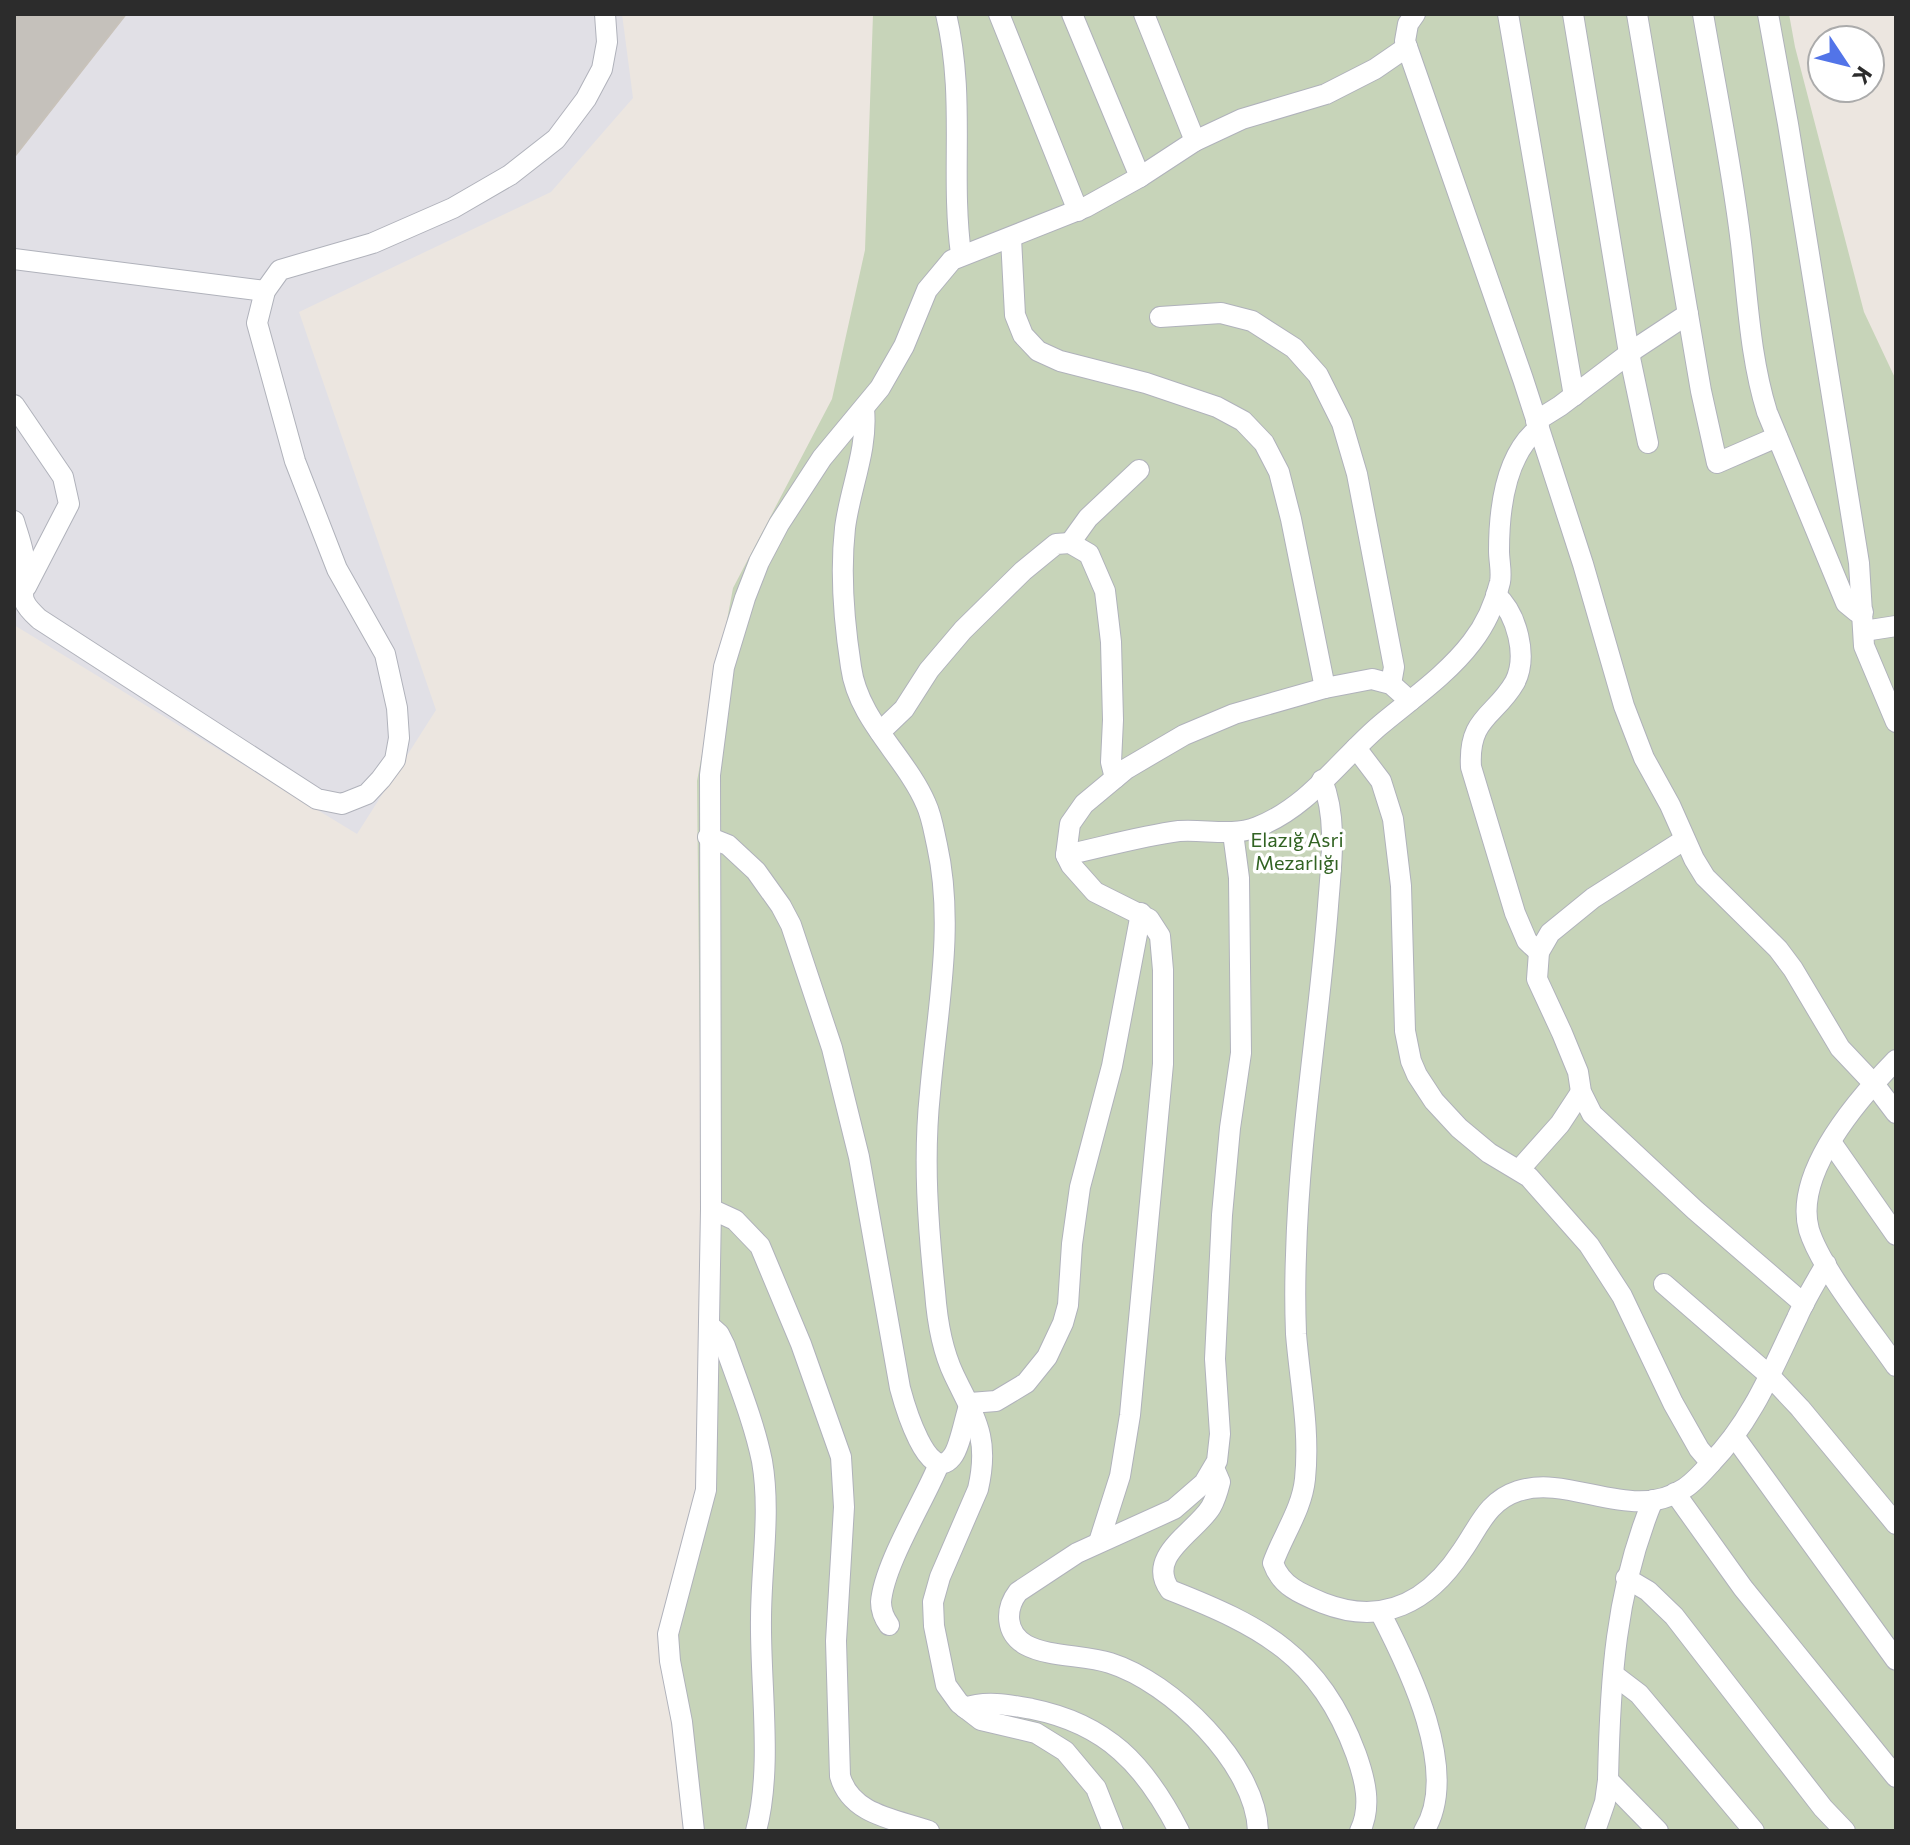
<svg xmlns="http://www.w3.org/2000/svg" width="1910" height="1845" viewBox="0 0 1910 1845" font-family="Commissioner,sans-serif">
<rect width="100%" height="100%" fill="#ece6e0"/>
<path fill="#e1e0e6" d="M 14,14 L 622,14 L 633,98 L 551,192 L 299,312 L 436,710 L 357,834 L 14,625 Z"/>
<path fill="#c7d4b9" d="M 873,14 L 1789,14 L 1795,47 L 1864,312 L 1896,380 L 1896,1831 L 689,1831 L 669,1662 L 704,1446 L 697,781 L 733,588 L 832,399 L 865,250 Z"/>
<path fill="#c5c1bb" stroke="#c8c2ba" stroke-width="2" d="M 14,14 L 126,14 L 14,157 Z"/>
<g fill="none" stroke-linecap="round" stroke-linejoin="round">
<defs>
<g id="minor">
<path d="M 946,14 C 966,98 950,172 961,254"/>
<path d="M 999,14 L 1078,211"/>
<path d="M 1072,14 L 1140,177"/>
<path d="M 1144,14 L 1195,141"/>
<path d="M 1415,14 L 1408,24 L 1405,41 L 1523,379 L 1583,564 L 1624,706 L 1644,758 L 1670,805 L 1694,859 L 1705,877 L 1778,949 L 1793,969 L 1840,1048 L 1874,1084 L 1896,1113"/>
<path d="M 1508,14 L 1574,396"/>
<path d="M 1573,14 L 1629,353 L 1648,443"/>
<path d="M 1637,14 L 1701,391 L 1717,463 L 1777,437"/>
<path d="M 1703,14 C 1716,90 1732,167 1741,243 C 1748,301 1750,357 1767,412 L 1846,603 L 1857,612 L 1863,612"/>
<path d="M 1768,14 L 1788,124 L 1859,563 L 1864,646 L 1896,722"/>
<path d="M 1011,238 L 1015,315 L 1023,335 L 1038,351 L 1060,361 L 1146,383 L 1217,407 L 1243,421 L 1264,443 L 1279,472 L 1291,519 L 1325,688"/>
<path d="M 14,259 L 265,291"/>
<path d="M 1160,317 L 1221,313 L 1252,321 L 1294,348 L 1318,375 L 1342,423 L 1357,474 L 1394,667 L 1391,684"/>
<path d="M 14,405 L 63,477 L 69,504 L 26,587"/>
<path d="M 864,409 C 868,450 850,488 845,528 C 840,573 844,622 851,667 C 858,720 906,757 926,804 C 932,817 934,832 937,845 C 955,926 937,1011 930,1093 C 923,1160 928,1225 935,1292 C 937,1319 942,1350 954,1375 C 975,1419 990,1437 978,1489 L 940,1577 L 933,1602 L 934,1626 L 946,1685 L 959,1703 L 981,1720 L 1036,1733 L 1065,1751 L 1096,1788 L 1113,1831"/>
<path d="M 1536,421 L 1560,406 L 1635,349 L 1688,314"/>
<path d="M 14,521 C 18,535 25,552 25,567 C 25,596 15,597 39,619 L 317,799 L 342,804 L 367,794 L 381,779 L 395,760 L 399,738 L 397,708 L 385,654 L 337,569 L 295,461 L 257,323 L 265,291 L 280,270 L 373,243 L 453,208 L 510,175 L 556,139 L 586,99 L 602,69 L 607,42 L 605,14"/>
<path d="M 1070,543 L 1088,518 L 1139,470"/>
<path d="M 1496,595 C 1517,614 1528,656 1515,682 C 1495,717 1468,717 1471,767 L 1515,913 L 1527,941 L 1539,952"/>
<path d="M 1864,631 L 1896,626"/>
<path d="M 880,732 L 904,709 L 929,670 L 963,630 L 1023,571 L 1056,544 L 1070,543 L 1089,554 L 1105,591 L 1111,642 L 1113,720 L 1111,762 L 1115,778"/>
<path d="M 1356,748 L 1381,781 L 1393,819 L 1401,886 L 1405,1031 L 1411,1061 L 1417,1075 L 1434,1101 L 1459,1128 L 1489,1153 L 1529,1177 L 1589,1245 L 1622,1296 L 1673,1403 L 1699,1449 L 1711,1463"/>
<path d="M 1322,780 C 1338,819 1331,865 1328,906 C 1319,1023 1299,1138 1296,1255 C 1295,1281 1295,1308 1296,1334 C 1300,1383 1310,1430 1305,1479 C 1302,1509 1283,1535 1273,1563 C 1281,1586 1301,1594 1323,1603 C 1382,1626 1428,1603 1462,1551 C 1479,1527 1487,1501 1518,1491 C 1571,1474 1632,1524 1685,1488 C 1694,1482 1703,1472 1711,1463 C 1752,1421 1772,1370 1797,1318 C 1805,1299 1816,1282 1826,1264"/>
<path d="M 1233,833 L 1239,878 L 1241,1053 L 1230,1128 L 1222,1215 L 1215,1359 L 1220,1434 L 1217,1461 L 1204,1483 L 1174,1509 L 1077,1553 L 1018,1592 C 1005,1609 1005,1633 1026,1645 C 1048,1657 1085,1655 1110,1663 C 1171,1682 1256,1764 1258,1831"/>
<path d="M 708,837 L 728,845 L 756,871 L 781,906 L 791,925 L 832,1048 L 859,1157 L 900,1388 C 904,1403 928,1487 952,1457 C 960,1448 965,1416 970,1403 L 996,1401 L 1026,1383 L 1047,1357 L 1063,1323 L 1068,1305 L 1072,1244 L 1080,1187 L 1112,1066 L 1141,913"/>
<path d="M 1684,840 L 1593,898 L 1550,933 L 1539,952 L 1537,979 L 1562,1033 L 1578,1072 L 1581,1092 L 1592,1114 L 1695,1210 L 1804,1304"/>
<path d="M 1066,855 C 1103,847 1141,836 1179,831 C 1206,829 1231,837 1257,827 C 1307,808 1339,761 1378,727 C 1410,700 1447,675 1472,642 C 1486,624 1495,603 1500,582 C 1502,572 1499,561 1499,551 C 1499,511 1505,455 1539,428"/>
<path d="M 1896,1060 C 1859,1098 1793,1173 1809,1230 C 1821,1269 1872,1331 1896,1366"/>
<path d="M 1831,1142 L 1896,1235"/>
<path d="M 1519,1170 L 1560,1124 L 1581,1092"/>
<path d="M 711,1209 L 735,1220 L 760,1246 L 801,1344 L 841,1457 L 844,1507 L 836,1641 L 840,1776 C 851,1815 895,1819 929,1831"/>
<path d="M 1664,1284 L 1770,1376 L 1800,1408 L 1896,1524"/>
<path d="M 710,1326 L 719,1334 L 725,1346 C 738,1383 754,1422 762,1461 C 771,1513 761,1567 761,1619 C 760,1685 773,1768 756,1831"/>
<path d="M 1734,1436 L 1896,1660"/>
<path d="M 1214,1468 L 1220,1482 C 1218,1490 1215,1500 1211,1507 C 1196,1532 1145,1556 1170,1590 C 1262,1626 1320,1656 1356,1754 C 1365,1779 1372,1806 1360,1831"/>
<path d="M 1675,1493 L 1743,1588 L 1896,1777"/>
<path d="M 1099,1542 L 1120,1476 L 1130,1415 L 1163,1064 L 1163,970 L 1160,936 L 1149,919 L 1095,892 L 1071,865 L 1066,855 L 1070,824 L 1084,804 L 1126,769 L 1184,735 L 1234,714 L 1325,688 L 1372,679 L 1391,684 L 1410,701"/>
<path d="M 1626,1578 L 1648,1591 L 1674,1616 L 1823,1808 L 1845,1831"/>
<path d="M 1380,1612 C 1408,1666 1461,1772 1424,1831"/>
<path d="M 889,1625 C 884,1618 881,1611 881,1602 C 884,1564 924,1501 939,1464"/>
<path d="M 1614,1675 L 1639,1694 L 1754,1831"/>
<path d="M 965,1708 C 986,1700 1010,1705 1032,1709 C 1107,1724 1145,1765 1179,1831"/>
<path d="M 1608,1780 L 1658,1831"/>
<path d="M 694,1831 L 682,1722 L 670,1661 L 668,1634 L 706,1490 L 711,1209 L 710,775 L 724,667 L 745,598 L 759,562 L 779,524 L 822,458 L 880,388 L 904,346 L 927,290 L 952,260 L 1086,207 L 1140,177 L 1195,141 L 1242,119 L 1326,94 L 1375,69 L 1407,47"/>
<path d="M 1595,1831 L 1605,1802 L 1608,1780 C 1610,1682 1615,1591 1653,1500"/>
</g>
</defs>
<use href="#minor" stroke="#b0b2bb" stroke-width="22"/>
<use href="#minor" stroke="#fff" stroke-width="20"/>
</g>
<g text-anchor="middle" stroke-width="7" stroke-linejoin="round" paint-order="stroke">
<g font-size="20" fill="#326323" stroke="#fff">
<text x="1297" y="847">Elazığ Asri<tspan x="1297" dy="23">Mezarlığı</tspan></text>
</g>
</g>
<rect width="1910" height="1845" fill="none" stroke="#2c2c2c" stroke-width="32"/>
<g transform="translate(1846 64) rotate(125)"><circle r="38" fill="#ffffff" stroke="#ababab" stroke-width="2"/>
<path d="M0-6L14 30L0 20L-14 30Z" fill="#5274e8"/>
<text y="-12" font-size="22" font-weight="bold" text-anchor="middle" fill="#2c2c2c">K</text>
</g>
</svg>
